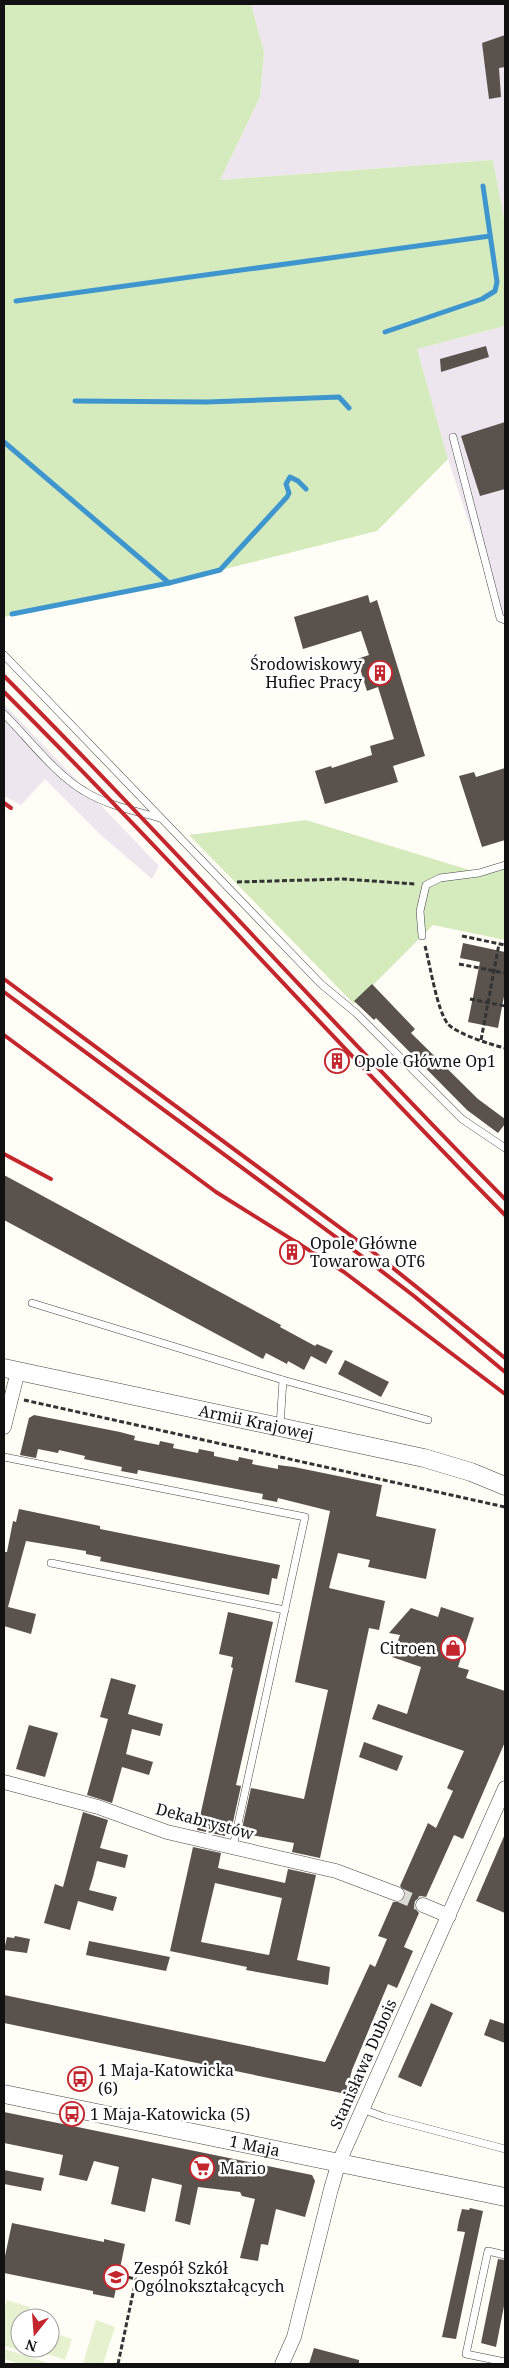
<svg xmlns="http://www.w3.org/2000/svg" width="509" height="2368" viewBox="0 0 509 2368" font-family="'Noto Serif',serif">
<rect width="100%" height="100%" fill="#fffdf5"/>
<g fill="#eee6ef">
<path d="M 251,4 L 505,4 L 505,224 L 493,160 L 220,180 L 260,97 L 264,52 Z"/>
<path d="M 505,326 L 505,617 L 500,618 L 448,459 L 417,349 Z"/>
<path d="M 4,704 L 159,866 L 152,879 L 101,835 L 45,779 L 21,805 L 4,796 Z"/>
</g>
<g fill="#d5ebbd">
<path d="M 4,4 L 251,4 L 264,52 L 260,97 L 220,180 L 493,160 L 505,224 L 505,326 L 417,349 L 448,459 L 377,531 L 169,583 L 4,617 Z"/>
<path d="M 306,820 L 479,873 L 505,865 L 505,940 L 433,925 L 354,1004 L 189,835 Z"/>
</g>
<g fill="#e6f2cf">
<path d="M 7,2300 L 30,2307 L 27,2318 L 20,2318 L 20,2340 L 17,2350 L 4,2346 L 4,2308 Z"/>
<path d="M 96,2320 L 115,2327 L 103,2364 L 83,2364 Z"/>
<path d="M 50,2332 L 72,2339 L 65,2360 L 29,2348 L 50,2348 Z"/>
<path d="M 4,2349 L 51,2364 L 19,2364 L 4,2359 Z"/>
</g>
<g fill="none" stroke-linecap="round" stroke-linejoin="round">
<g stroke="#3f96cf" stroke-width="5">
<path d="M 16,301 L 490,236"/>
<path d="M 385,332 L 482,299 L 495,291 L 497,282 L 483,186"/>
<path d="M 75,401 L 207,402 L 339,397 L 349,408"/>
<path d="M 4,442 L 169,583"/>
<path d="M 12,614 L 169,583 L 220,570 L 287,497 L 289,493 L 286,484 L 290,477 L 298,481 L 306,489"/>
</g>
</g>
<g fill="#5a524d" fill-rule="evenodd">
<path d="M 505,35 L 505,67 L 499,68 L 501,97 L 489,99 L 482,43 Z"/>
<path d="M 486,346 L 489,357 L 441,372 L 440,359 Z"/>
<path d="M 505,422 L 505,489 L 480,496 L 461,436 Z"/>
<path d="M 368,595 L 370,603 L 377,600 L 425,756 L 393,766 L 398,782 L 325,804 L 315,771 L 331,766 L 332,768 L 372,755 L 370,746 L 394,739 L 378,687 L 367,691 L 357,659 L 369,655 L 361,631 L 303,649 L 294,617 Z"/>
<path d="M 505,768 L 505,840 L 482,847 L 459,776 L 474,772 L 476,777 Z"/>
<path d="M 463,943 L 505,952 L 505,991 L 498,1028 L 468,1022 L 480,962 L 460,958 Z"/>
<path d="M 372,984 L 415,1029 L 411,1033 L 478,1099 L 505,1119 L 505,1124 L 498,1133 L 467,1110 L 376,1018 L 374,1020 L 354,1001 Z"/>
<path d="M 4,1175 L 281,1325 L 280,1327 L 315,1346 L 317,1344 L 333,1351 L 326,1364 L 311,1356 L 304,1370 L 288,1361 L 287,1364 L 266,1353 L 263,1359 L 4,1220 Z"/>
<path d="M 345,1360 L 389,1382 L 381,1397 L 338,1374 Z"/>
<path d="M 34,1415 L 120,1432 L 135,1436 L 134,1440 L 159,1445 L 160,1441 L 174,1444 L 173,1448 L 198,1453 L 199,1449 L 214,1452 L 214,1456 L 238,1461 L 239,1457 L 253,1460 L 252,1464 L 278,1469 L 278,1465 L 294,1467 L 382,1485 L 376,1516 L 436,1529 L 426,1579 L 368,1567 L 370,1560 L 338,1553 L 329,1588 L 385,1601 L 379,1630 L 369,1628 L 320,1858 L 292,1852 L 294,1843 L 241,1833 L 251,1788 L 304,1799 L 328,1690 L 295,1682 L 330,1511 L 278,1498 L 277,1502 L 262,1499 L 263,1494 L 138,1470 L 137,1474 L 121,1471 L 122,1467 L 84,1459 L 85,1456 L 59,1450 L 58,1453 L 38,1449 L 36,1458 L 20,1455 L 29,1418 Z"/>
<path d="M 19,1509 L 100,1526 L 100,1529 L 280,1565 L 277,1579 L 272,1578 L 269,1595 L 100,1561 L 101,1557 L 86,1554 L 86,1551 L 26,1541 L 8,1607 L 36,1614 L 31,1634 L 4,1626 L 4,1552 L 7,1552 L 13,1521 L 16,1522 Z"/>
<path d="M 441,1607 L 474,1618 L 458,1667 L 469,1670 L 466,1678 L 505,1691 L 505,1742 L 463,1839 L 454,1835 L 426,1897 L 421,1896 L 415,1901 L 414,1907 L 419,1913 L 404,1947 L 413,1951 L 397,1988 L 388,1984 L 352,2070 L 346,2094 L 4,2023 L 4,1995 L 325,2062 L 370,1964 L 375,1967 L 387,1939 L 378,1936 L 393,1902 L 399,1902 L 405,1898 L 405,1892 L 400,1886 L 428,1823 L 436,1828 L 453,1791 L 447,1788 L 464,1751 L 372,1719 L 378,1704 L 407,1714 L 421,1667 L 392,1657 L 400,1635 L 389,1633 L 411,1608 L 438,1617 Z"/>
<path d="M 228,1612 L 273,1622 L 236,1785 L 241,1786 L 231,1831 L 226,1830 L 225,1836 L 197,1830 L 233,1668 L 231,1667 L 233,1657 L 219,1654 Z"/>
<path d="M 111,1678 L 136,1685 L 128,1714 L 163,1724 L 160,1736 L 132,1729 L 126,1754 L 153,1762 L 149,1775 L 122,1767 L 112,1803 L 87,1795 L 108,1719 L 100,1717 Z"/>
<path d="M 29,1725 L 58,1733 L 45,1777 L 16,1769 Z"/>
<path d="M 364,1742 L 403,1756 L 397,1771 L 359,1757 Z"/>
<path d="M 83,1812 L 108,1820 L 100,1848 L 128,1855 L 125,1868 L 97,1861 L 93,1877 L 89,1890 L 117,1897 L 113,1911 L 78,1901 L 70,1930 L 44,1923 L 55,1884 L 63,1887 Z"/>
<path d="M 505,1834 L 505,1913 L 476,1901 Z"/>
<path d="M 193,1847 L 221,1853 L 218,1868 L 285,1883 L 288,1869 L 316,1875 L 297,1960 L 330,1967 L 328,1985 L 246,1970 L 247,1967 L 170,1951 ZM 215,1883 L 282,1898 L 269,1955 L 201,1942 Z"/>
<path d="M 15,1936 L 30,1939 L 27,1953 L 4,1950 L 7,1937 L 14,1938 Z"/>
<path d="M 89,1941 L 170,1957 L 166,1971 L 86,1955 Z"/>
<path d="M 431,2003 L 453,2013 L 421,2087 L 398,2077 Z"/>
<path d="M 490,2019 L 505,2024 L 505,2043 L 484,2035 Z"/>
<path d="M 4,2112 L 312,2175 L 315,2181 L 305,2217 L 276,2209 L 268,2245 L 261,2244 L 258,2261 L 240,2258 L 255,2199 L 242,2196 L 240,2192 L 198,2187 L 190,2225 L 175,2221 L 182,2185 L 152,2178 L 145,2212 L 111,2204 L 119,2167 L 94,2161 L 87,2181 L 59,2175 L 63,2155 L 4,2143 Z"/>
<path d="M 4,2170 L 44,2178 L 41,2191 L 4,2184 Z"/>
<path d="M 470,2208 L 483,2211 L 456,2339 L 442,2337 L 465,2232 L 457,2231 L 459,2220 L 462,2209 L 469,2210 Z"/>
<path d="M 12,2223 L 104,2242 L 104,2239 L 125,2244 L 114,2298 L 93,2294 L 93,2291 L 4,2273 L 4,2261 Z"/>
<path d="M 498,2259 L 505,2260 L 505,2301 L 496,2347 L 481,2343 Z"/>
<path d="M 314,2348 L 359,2360 L 359,2364 L 309,2364 Z"/>
</g>
<g fill="none" stroke-linecap="round" stroke-linejoin="round">
<path stroke="#dbdad3" stroke-width="14" stroke-dasharray="14 7" stroke-linecap="butt" d="M 397,1894 L 423,1905"/>
<defs>
<g id="service">
<path d="M 453,437 L 500,618 L 505,620"/>
<path d="M 4,655 L 321,984 L 356,1013 L 462,1119 L 505,1148"/>
<path d="M 4,714 C 28,738 55,774 84,791 C 106,805 135,811 160,818"/>
<path d="M 422,936 L 420,911 L 426,885 L 440,878 L 479,873 L 505,865"/>
<path d="M 32,1303 L 283,1380"/>
<path d="M 280,1426 L 283,1380 L 428,1420"/>
<path d="M 4,1457 L 305,1517 L 233,1847"/>
<path d="M 51,1563 L 285,1610"/>
<path d="M 362,2109 L 384,2117 L 505,2149"/>
<path d="M 505,2255 L 488,2251 L 466,2354 L 505,2362"/>
</g>
<g id="minor">
<path d="M 4,1427 L 18,1371"/>
<path d="M 4,1782 L 98,1807 L 167,1832 L 336,1871 L 397,1894"/>
<path d="M 423,1905 L 449,1916"/>
<path d="M 282,2364 L 294,2337 L 331,2189 L 339,2162 L 505,1788"/>
</g>
<g id="tertiary">
<path id="s1" d="M 4,1368 L 424,1458 L 471,1472 L 505,1486"/>
<path id="s2" d="M 4,2094 L 505,2197"/>
</g>
</defs>
<use href="#service" stroke="#444" stroke-width="8"/>
<use href="#minor" stroke="#444" stroke-width="15"/>
<use href="#tertiary" stroke="#444" stroke-width="19"/>
<g stroke="#333" stroke-width="3" stroke-dasharray="5 2.5" stroke-linecap="butt">
<path d="M 237,882 L 343,879 L 415,884"/>
<path d="M 462,936 L 505,945"/>
<path d="M 425,946 C 430,964 437,1011 448,1024 C 457,1034 492,1045 505,1048"/>
<path d="M 459,964 L 505,973"/>
<path d="M 470,999 L 505,1006"/>
<path d="M 481,1040 L 499,944"/>
<path d="M 24,1400 L 505,1507"/>
<path d="M 118,2364 L 136,2279 L 122,2276"/>
</g>
<use href="#service" stroke="#fff" stroke-width="7"/>
<use href="#minor" stroke="#fff" stroke-width="14"/>
<use href="#tertiary" stroke="#fff" stroke-width="18"/>
<g stroke="#c4262e" stroke-width="4">
<path d="M 4,676 C 175,847 335,1028 505,1199"/>
<path d="M 4,692 C 175,862 335,1043 505,1215"/>
<path d="M 4,803 L 11,808"/>
<path d="M 4,979 L 373,1252 L 505,1358"/>
<path d="M 4,992 L 367,1260 L 414,1296 L 505,1372"/>
<path d="M 4,1035 L 216,1192 L 344,1272 L 505,1394"/>
<path d="M 4,1154 L 51,1179"/>
</g>
</g>
<defs>
<symbol id="building-ring" viewBox="-11 -11 22 22"><circle r="9.5" fill="#fff" stroke="#c4262e" stroke-width="1.5"/><path d="M-4-6H4V6H1V3H-1V6H-4ZM-2.5-4.3h1.7v1.8h-1.7ZM.8-4.3h1.7v1.8H.8ZM-2.5-1h1.7V.8h-1.7ZM.8-1h1.7V.8H.8Z" fill="#c4262e"/></symbol>
<symbol id="shop-ring" viewBox="-11 -11 22 22"><circle r="9.5" fill="#fff" stroke="#c4262e" stroke-width="1.5"/><path d="M-5-2.5h2.3a2.7 3.5 0 0 1 5.4 0H5L5.5 6h-11ZM-1.5-2.5h3a1.5 2.3 0 0 0-3 0Z" fill="#c4262e"/></symbol>
<symbol id="bus-ring" viewBox="-11 -11 22 22"><circle r="9.5" fill="#fff" stroke="#c4262e" stroke-width="1.5"/><path d="M-5-6H5V4H4V6H2V4H-2V6H-4V4H-5ZM-3.5-4V0h7V-4ZM-3.5 1.2v1.5H-2V1.2ZM2 1.2v1.5H3.5V1.2Z" fill="#c4262e"/></symbol>
<symbol id="supermarket-ring" viewBox="-11 -11 22 22"><circle r="9.5" fill="#fff" stroke="#c4262e" stroke-width="1.5"/><path d="M-6-5.5h2.5l.6 2H6L4.5 2H-2.5L-4.4-4H-6ZM-1.5 3.2a1.3 1.3 0 1 0 .1 0ZM3 3.2a1.3 1.3 0 1 0 .1 0Z" fill="#c4262e"/></symbol>
<symbol id="school-ring" viewBox="-11 -11 22 22"><circle r="9.5" fill="#fff" stroke="#c4262e" stroke-width="1.5"/><path d="M0-5L7-2L0 1L-7-2ZM-4 1L0 2.5L4 1V4Q0 6-4 4Z" fill="#c4262e"/></symbol>
</defs>
<g fill-rule="evenodd">
<use href="#building-ring" x="366" y="659" width="28" height="28"/>
<use href="#building-ring" x="323" y="1047" width="28" height="28"/>
<use href="#building-ring" x="278" y="1238" width="28" height="28"/>
<use href="#shop-ring" x="439" y="1634" width="28" height="28"/>
<use href="#bus-ring" x="66" y="2065" width="28" height="28"/>
<use href="#bus-ring" x="58" y="2100" width="28" height="28"/>
<use href="#supermarket-ring" x="188" y="2154" width="28" height="28"/>
<use href="#school-ring" x="102" y="2263" width="28" height="28"/>
</g>
<g text-anchor="middle" stroke-width="5" stroke-linejoin="round" paint-order="stroke">
<g font-size="16" fill="#111" stroke="#fff" text-anchor="start">
<text x="362" y="670" text-anchor="end">Środowiskowy<tspan x="362" dy="18">Hufiec Pracy</tspan></text>
<text x="354" y="1067">Opole Główne Op1</text>
<text x="310" y="1249">Opole Główne<tspan x="310" dy="18">Towarowa OT6</tspan></text>
<text x="436" y="1654" text-anchor="end">Citroen</text>
<text x="98" y="2076">1 Maja-Katowicka<tspan x="98" dy="18">(6)</tspan></text>
<text x="90" y="2120">1 Maja-Katowicka (5)</text>
<text x="220" y="2174">Mario</text>
<text x="134" y="2274">Zespół Szkół<tspan x="134" dy="18">Ogólnokształcących</tspan></text>
</g>
<g font-size="16" fill="#111" stroke="#fff">
<text dy="6" stroke="none"><textPath href="#s1" startOffset="258">Armii Krajowej</textPath></text>
<text transform="translate(205 1821) rotate(15)" y="6">Dekabrystów</text>
<text transform="translate(363 2064) rotate(-66)" y="6">Stanisława Dubois</text>
<text dy="6" stroke="none"><textPath href="#s2" startOffset="256">1 Maja</textPath></text>
</g>
</g>
<rect width="509" height="2368" fill="none" stroke="#111111" stroke-width="10"/>
<g transform="translate(35 2333) rotate(197)"><circle r="24" fill="#ffffff" stroke="#a0a0a0"/>
<path d="M0-4L9 19L0 12L-9 19Z" fill="#c4262e"/>
<text y="-8" font-size="14" font-weight="bold" text-anchor="middle" fill="#111111">N</text>
</g>
</svg>
